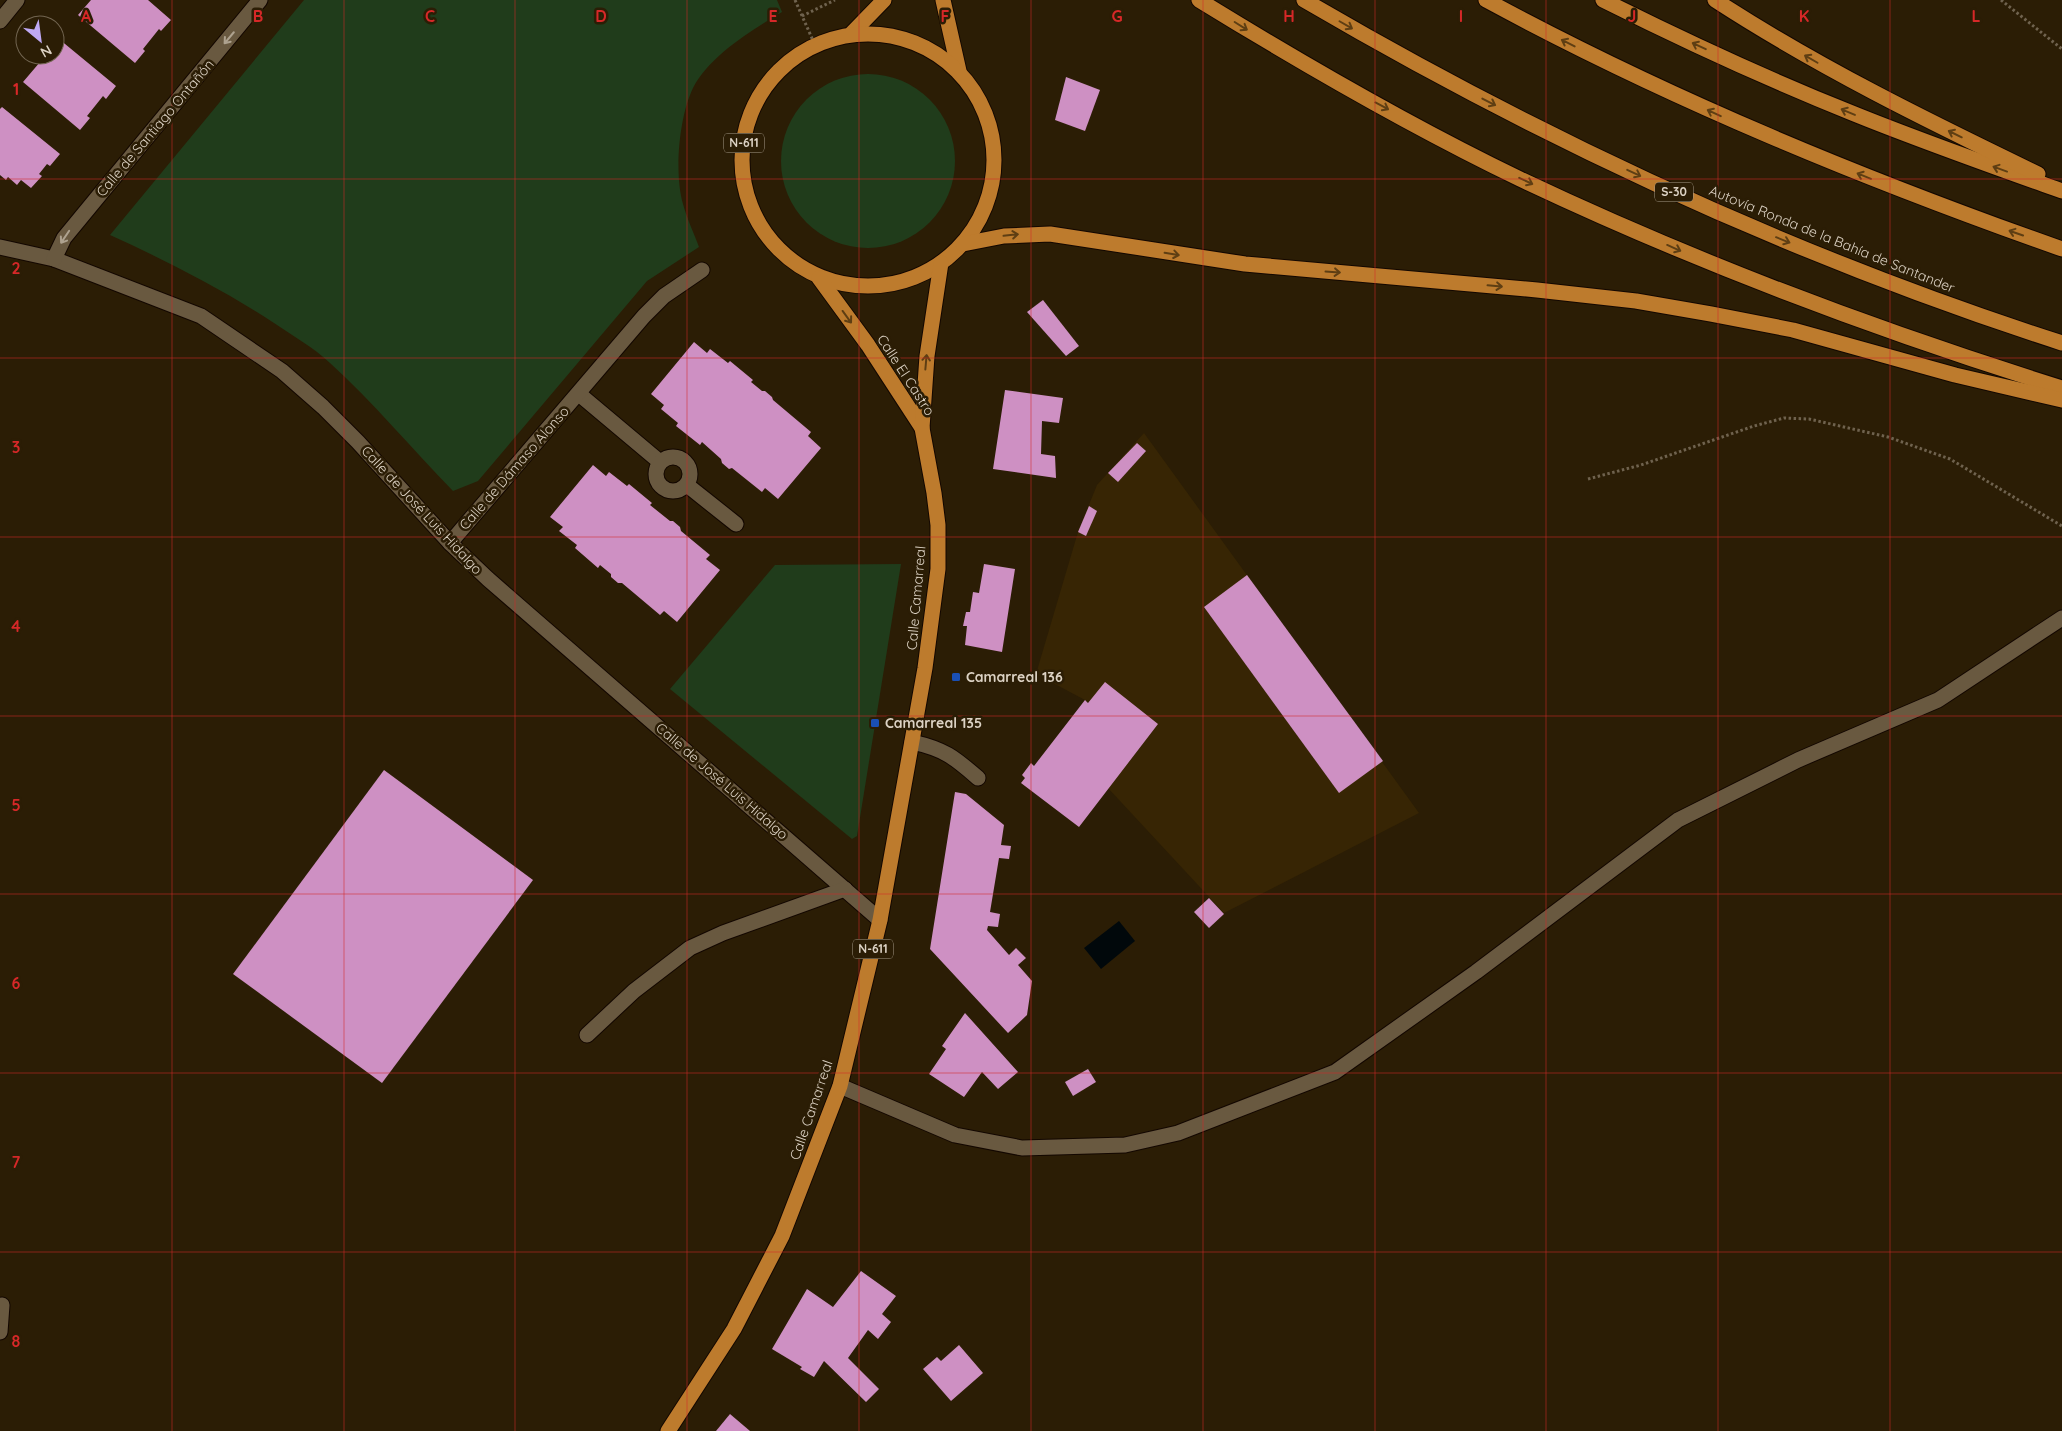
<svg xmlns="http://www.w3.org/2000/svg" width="2062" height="1431" viewBox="0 0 2062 1431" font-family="Quicksand,sans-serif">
<rect width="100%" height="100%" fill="#2b1d05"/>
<path fill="#372504" d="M 1144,433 L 1419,813 L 1224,913 L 1108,788 L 1142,745 L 1085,700 L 1036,674 L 1078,532 L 1097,485 Z"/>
<g fill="#203c1b">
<path d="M 304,0 L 777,0 L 782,12 C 752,30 710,55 693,88 C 679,117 674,173 683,204 C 687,219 694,233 699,247 L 647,281 L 478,481 L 453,491 C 412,449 373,402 330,363 C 313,347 293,336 274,323 C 222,289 167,261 110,235 Z"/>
<circle cx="868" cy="161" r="87"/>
<path d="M 901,564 L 857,836 L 852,839 L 670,689 L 775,565 Z"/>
</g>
<path fill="#01080b" d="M 1119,921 L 1135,941 L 1101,969 L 1084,948 Z"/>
<g fill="#ce90c3">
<path d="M 91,0 L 148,0 L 171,20 L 161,31 L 159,29 L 143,49 L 145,51 L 135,63 L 78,15 Z"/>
<path d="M 59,39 L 116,86 L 106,99 L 103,96 L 87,116 L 90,118 L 80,130 L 23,82 L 46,55 L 55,55 L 55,44 Z"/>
<path d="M 1066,77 L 1100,90 L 1085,131 L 1055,120 Z"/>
<path d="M 2,107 L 60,154 L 50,166 L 47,164 L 39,174 L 42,176 L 31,188 L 21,180 L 17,185 L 8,177 L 6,180 L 0,175 L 0,109 Z"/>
<path d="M 1043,300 L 1079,346 L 1066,356 L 1027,312 Z"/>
<path d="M 694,342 L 707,353 L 710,349 L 728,363 L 730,361 L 753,380 L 751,382 L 762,391 L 765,391 L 772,397 L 773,400 L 811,432 L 808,436 L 821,448 L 778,499 L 765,488 L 762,492 L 732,468 L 729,469 L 722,463 L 721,459 L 702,442 L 700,445 L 676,426 L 678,423 L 661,409 L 664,405 L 651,394 Z"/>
<path d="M 1005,390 L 1063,398 L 1059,423 L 1042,421 L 1041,454 L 1055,456 L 1056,478 L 993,469 Z"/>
<path d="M 1137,443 L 1146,451 L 1118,482 L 1108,473 Z"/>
<path d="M 593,465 L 606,476 L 609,472 L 627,486 L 629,484 L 652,503 L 650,505 L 670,521 L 673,521 L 680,527 L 681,531 L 710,555 L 706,559 L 720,570 L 677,622 L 664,611 L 660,615 L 622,583 L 618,583 L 611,577 L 611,574 L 600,565 L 598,568 L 575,548 L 577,545 L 559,531 L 563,527 L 550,517 Z"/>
<path d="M 1089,506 L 1097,511 L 1086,536 L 1078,532 Z"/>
<path d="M 984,564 L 1015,569 L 1002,652 L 965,645 L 967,626 L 963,626 L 966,612 L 970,612 L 973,592 L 979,593 Z"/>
<path d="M 1247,575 L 1383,761 L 1339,793 L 1204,607 Z"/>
<path d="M 1105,682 L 1158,724 L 1079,827 L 1021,783 L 1025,778 L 1022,775 L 1031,763 L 1034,766 L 1085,700 L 1088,703 Z"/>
<path d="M 384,770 L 533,880 L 382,1083 L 233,974 Z"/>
<path d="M 955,792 L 966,794 L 1004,825 L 1001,845 L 1011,846 L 1009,859 L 999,858 L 990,912 L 1000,914 L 998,927 L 988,926 L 987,930 L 1009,955 L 1016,948 L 1026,958 L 1018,965 L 1032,981 L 1027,1015 L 1008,1033 L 930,949 Z"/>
<path d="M 1209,898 L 1224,914 L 1209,928 L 1194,912 Z"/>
<path d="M 965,1013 L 1018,1072 L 998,1089 L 982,1072 L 964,1097 L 929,1074 L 946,1049 L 942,1046 Z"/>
<path d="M 1088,1069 L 1096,1082 L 1073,1096 L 1065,1082 Z"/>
<path d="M 861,1271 L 896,1296 L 882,1314 L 891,1322 L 878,1339 L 868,1330 L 848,1358 L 879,1389 L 866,1402 L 824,1361 L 814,1377 L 800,1369 L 802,1367 L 772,1349 L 807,1289 L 833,1307 Z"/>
<path d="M 959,1345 L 983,1373 L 951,1401 L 923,1369 L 937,1357 L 941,1361 Z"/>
<path d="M 730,1414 L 750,1431 L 716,1431 Z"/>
</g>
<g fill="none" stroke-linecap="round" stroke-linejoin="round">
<defs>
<g id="minor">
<path d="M 0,21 L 17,0"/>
<path d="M 0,247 L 54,259 L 201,316 L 282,371 L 323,407 L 358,442 L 450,543 L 488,579 L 880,920"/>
<path d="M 54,259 L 64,238 L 260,0"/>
<path d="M 579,394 L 660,462"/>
<circle cx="673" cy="474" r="17"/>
<path d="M 687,485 L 736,524"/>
<path d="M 450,543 L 644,316 L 664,296 L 702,270"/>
<path d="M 912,742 C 944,749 954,757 978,778"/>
<path d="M 587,1035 L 634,991 L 690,948 L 723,933 L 845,889"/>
<path d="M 840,1086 L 955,1135 L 1022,1148 L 1125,1145 L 1178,1133 L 1335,1072 L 1476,972 L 1678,820 L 1798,760 L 1938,700 L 2062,618"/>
<path d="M 0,1332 L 2,1305"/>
</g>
<g id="highway">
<path d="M 943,0 L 959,71"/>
<path d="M 1199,0 C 1303,64 1410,126 1520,179 C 1695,262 1876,330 2062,388"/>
<path d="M 1304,0 C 1543,140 1798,258 2062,343"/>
<path d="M 1486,0 C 1671,100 1864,179 2062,249"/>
<path d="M 1603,0 C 1685,41 1767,79 1852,113 C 1921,141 1992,166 2062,191"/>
<path d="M 1715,0 C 1818,67 1928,121 2038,174"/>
<path d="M 852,33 L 884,0"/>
<circle cx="868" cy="160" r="126"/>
<path d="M 963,244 L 1004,236 L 1050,234 L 1245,264 L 1537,290 L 1636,301 L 1711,314 L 1793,330 L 1955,375 L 2062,400"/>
<path d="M 819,278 L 868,345 L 922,428"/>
<path d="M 668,1431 L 734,1329 L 782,1236 L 840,1086 L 880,920 L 925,668 L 938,569 L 938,525 L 934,493 L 922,428 L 927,356 L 941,263"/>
</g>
</defs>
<use href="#minor" stroke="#130700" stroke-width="17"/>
<use href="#highway" stroke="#130700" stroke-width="17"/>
<g stroke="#6f624e" stroke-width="3" stroke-dasharray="2.5 2.5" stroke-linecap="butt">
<path d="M 795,0 L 815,45"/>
<path d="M 2001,0 L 2062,49"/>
<path d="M 802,16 L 835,0"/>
<path d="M 1588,479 L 1641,465 L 1754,426 L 1784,418 L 1809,419 L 1888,437 L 1950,459 L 2062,526"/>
</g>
<use href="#minor" stroke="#695940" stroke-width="15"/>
<use href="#highway" stroke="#bd7b2d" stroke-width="15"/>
</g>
<defs><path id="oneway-shaft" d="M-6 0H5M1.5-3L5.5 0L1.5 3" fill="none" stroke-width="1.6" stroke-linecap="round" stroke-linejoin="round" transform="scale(1.25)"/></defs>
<g stroke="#5e3e13">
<use href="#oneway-shaft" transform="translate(1346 25) rotate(30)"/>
<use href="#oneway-shaft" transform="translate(1241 26) rotate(32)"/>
<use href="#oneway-shaft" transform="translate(1568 43) rotate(-153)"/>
<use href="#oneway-shaft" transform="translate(1699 46) rotate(-155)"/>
<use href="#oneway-shaft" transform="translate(1811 59) rotate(-150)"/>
<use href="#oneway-shaft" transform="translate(1489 102) rotate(27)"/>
<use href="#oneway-shaft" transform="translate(1382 106) rotate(28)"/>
<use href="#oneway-shaft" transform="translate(1848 112) rotate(-157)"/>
<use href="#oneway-shaft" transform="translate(1714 113) rotate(-155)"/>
<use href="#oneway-shaft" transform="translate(1955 134) rotate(-154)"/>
<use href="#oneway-shaft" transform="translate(2000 169) rotate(-160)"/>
<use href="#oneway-shaft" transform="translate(1634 173) rotate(25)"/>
<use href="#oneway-shaft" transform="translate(1864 176) rotate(-158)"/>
<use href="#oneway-shaft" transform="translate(1526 181) rotate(25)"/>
<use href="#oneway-shaft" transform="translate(2016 233) rotate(-161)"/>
<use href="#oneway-shaft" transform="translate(1011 235) rotate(-6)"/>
<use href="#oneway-shaft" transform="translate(1783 240) rotate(22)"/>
<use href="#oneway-shaft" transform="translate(1674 248) rotate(24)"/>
<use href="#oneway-shaft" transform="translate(1172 254) rotate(9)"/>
<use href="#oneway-shaft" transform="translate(1333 272) rotate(4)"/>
<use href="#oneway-shaft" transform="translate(1495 286) rotate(5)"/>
<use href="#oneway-shaft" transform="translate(847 317) rotate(54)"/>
<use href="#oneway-shaft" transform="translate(926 362) rotate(-85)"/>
</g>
<g stroke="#aea28f">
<use href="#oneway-shaft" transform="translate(229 38) rotate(130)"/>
<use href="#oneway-shaft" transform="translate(65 237) rotate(124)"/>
</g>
<path fill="none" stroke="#d62828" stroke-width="1" stroke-opacity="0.55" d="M 172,0 L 172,1431M 344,0 L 344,1431M 515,0 L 515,1431M 687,0 L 687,1431M 859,0 L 859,1431M 1031,0 L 1031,1431M 1203,0 L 1203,1431M 1375,0 L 1375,1431M 1546,0 L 1546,1431M 1718,0 L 1718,1431M 1890,0 L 1890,1431M 0,179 L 2062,179M 0,358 L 2062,358M 0,537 L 2062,537M 0,716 L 2062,716M 0,894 L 2062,894M 0,1073 L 2062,1073M 0,1252 L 2062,1252"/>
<g fill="#1a4fb4" stroke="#2b1d05" stroke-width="2">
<rect x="951" y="672" width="10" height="10" rx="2.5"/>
<rect x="870" y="718" width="10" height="10" rx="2.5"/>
</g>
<g text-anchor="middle" stroke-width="5" stroke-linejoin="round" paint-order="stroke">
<g fill="#2b1d05" stroke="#a79c8b" stroke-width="1">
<rect x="724" y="133.5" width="40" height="19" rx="4"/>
<rect x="1655" y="182.5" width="38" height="19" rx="4"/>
<rect x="853" y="939.5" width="40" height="19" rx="4"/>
</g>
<g font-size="12" font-weight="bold" fill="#dcd2c4">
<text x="744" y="147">N-611</text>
<text x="1674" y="196">S-30</text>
<text x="873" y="953">N-611</text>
</g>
<g font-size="14" fill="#dcd2c4" stroke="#2b1d05">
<text transform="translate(155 128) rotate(-50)" y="5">Calle de Santiago Ontañón</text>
<text transform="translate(1832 239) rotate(22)" y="5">Autovía Ronda de la Bahía de Santander</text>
<text transform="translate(906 375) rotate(57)" y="5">Calle El Castro</text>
<text transform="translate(514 468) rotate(-49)" y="5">Calle de Dámaso Alonso</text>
<text transform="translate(422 510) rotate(47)" y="5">Calle de José Luis Hidalgo</text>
<text transform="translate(916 598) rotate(-85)" y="5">Calle Camarreal</text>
<text transform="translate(722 781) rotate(41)" y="5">Calle de José Luis Hidalgo</text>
<text transform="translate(811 1110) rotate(-71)" y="5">Calle Camarreal</text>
</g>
<g font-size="14" font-weight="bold" fill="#dcd2c4" stroke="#2b1d05" text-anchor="start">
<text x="966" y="682">Camarreal 136</text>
<text x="885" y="728">Camarreal 135</text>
</g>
</g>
<g font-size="16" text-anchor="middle" font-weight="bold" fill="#d62828" stroke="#2b1d05" stroke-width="5" stroke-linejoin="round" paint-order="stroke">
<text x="86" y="22">A</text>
<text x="258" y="22">B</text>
<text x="430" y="22">C</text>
<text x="601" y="22">D</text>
<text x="773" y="22">E</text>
<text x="945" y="22">F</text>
<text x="1117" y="22">G</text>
<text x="1289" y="22">H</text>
<text x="1461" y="22">I</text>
<text x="1632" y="22">J</text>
<text x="1804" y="22">K</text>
<text x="1976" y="22">L</text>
<text x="16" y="95">1</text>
<text x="16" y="274">2</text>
<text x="16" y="453">3</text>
<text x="16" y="632">4</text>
<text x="16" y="811">5</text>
<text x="16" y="989">6</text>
<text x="16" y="1168">7</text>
<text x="16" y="1347">8</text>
</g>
<g transform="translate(40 40) rotate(151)"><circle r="24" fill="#2b1d05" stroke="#726551"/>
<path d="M0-4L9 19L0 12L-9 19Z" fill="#bfa9f4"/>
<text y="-8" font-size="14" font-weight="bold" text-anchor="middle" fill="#dcd2c4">N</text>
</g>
</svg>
